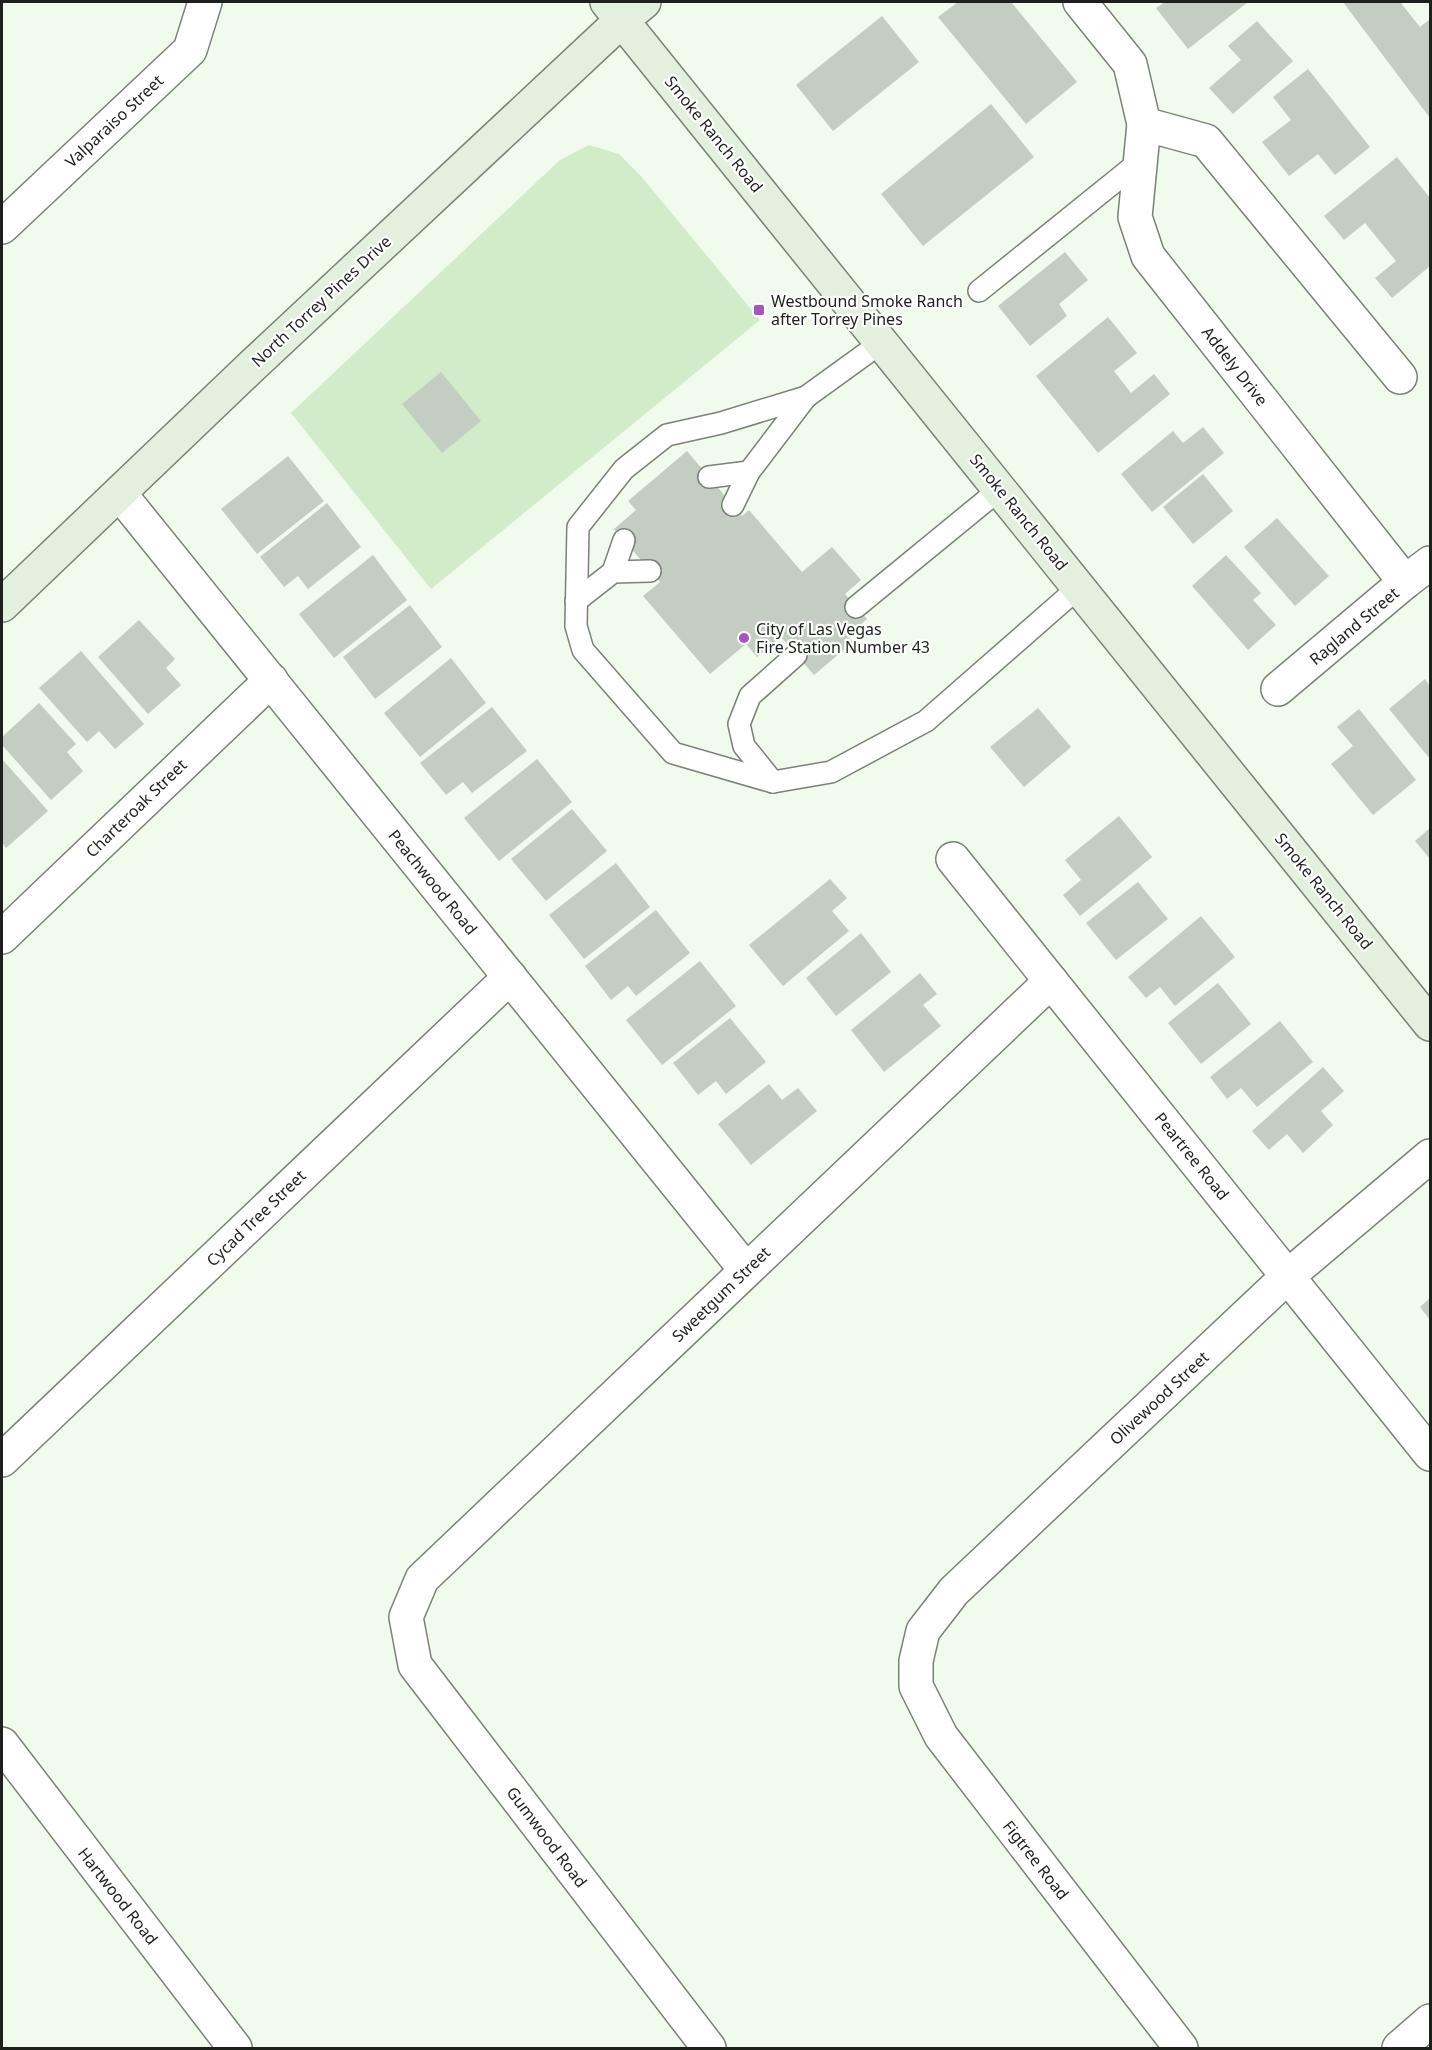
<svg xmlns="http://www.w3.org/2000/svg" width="1432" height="2050" viewBox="0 0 1432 2050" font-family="'Noto Sans',sans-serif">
<rect width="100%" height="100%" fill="#f0faed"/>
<path fill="#d2ebc9" d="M 589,145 L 619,154 L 640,175 L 760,320 L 431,589 L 291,413 L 560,160 Z"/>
<g fill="#c4cdc1">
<path d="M 958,2 L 1011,2 L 1077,82 L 1026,124 L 938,17 Z"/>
<path d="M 1165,2 L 1248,2 L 1188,49 L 1156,8 Z"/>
<path d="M 1343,2 L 1400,2 L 1420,27 L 1430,19 L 1430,118 Z"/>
<path d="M 882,16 L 919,62 L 833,131 L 796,85 Z"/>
<path d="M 1257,21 L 1293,61 L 1233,114 L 1209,88 L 1241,60 L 1228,46 Z"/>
<path d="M 1308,69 L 1370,147 L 1335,175 L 1318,154 L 1289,176 L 1262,142 L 1291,120 L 1273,97 Z"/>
<path d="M 991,104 L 1034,157 L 923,246 L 881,194 Z"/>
<path d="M 1397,157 L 1430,198 L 1430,266 L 1392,298 L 1375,278 L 1396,261 L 1365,223 L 1344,240 L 1324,216 Z"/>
<path d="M 1065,252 L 1088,280 L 1059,304 L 1067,316 L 1030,346 L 998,306 Z"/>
<path d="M 1108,317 L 1137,353 L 1114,371 L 1131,393 L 1154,374 L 1170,394 L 1098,453 L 1036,376 Z"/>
<path d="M 441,372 L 481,421 L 442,453 L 402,404 Z"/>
<path d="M 1203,427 L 1224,453 L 1152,512 L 1121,474 L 1173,431 L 1183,443 Z"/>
<path d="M 687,451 L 742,516 L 749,510 L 802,572 L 832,547 L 861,580 L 845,594 L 867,619 L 847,636 L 853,642 L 814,675 L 781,637 L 757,657 L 746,644 L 710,674 L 643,596 L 660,582 L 614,529 L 636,510 L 628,501 Z"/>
<path d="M 288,456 L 324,501 L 257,554 L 221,509 Z"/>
<path d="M 1203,474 L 1233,511 L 1193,544 L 1163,507 Z"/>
<path d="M 327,503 L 361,547 L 308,589 L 298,576 L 284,587 L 260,557 Z"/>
<path d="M 1277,518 L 1329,576 L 1295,606 L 1244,547 Z"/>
<path d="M 373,555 L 407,600 L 334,658 L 299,614 Z"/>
<path d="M 1226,555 L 1261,593 L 1253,600 L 1276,625 L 1248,650 L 1192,586 Z"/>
<path d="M 410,605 L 442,647 L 375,699 L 343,657 Z"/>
<path d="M 139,620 L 175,659 L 166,668 L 181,685 L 148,714 L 98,657 Z"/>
<path d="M 81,651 L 144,724 L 115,749 L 99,731 L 87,742 L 39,688 Z"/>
<path d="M 451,658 L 486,703 L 420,757 L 384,713 Z"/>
<path d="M 1425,679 L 1430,686 L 1430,759 L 1389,709 Z"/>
<path d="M 39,703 L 76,744 L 67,752 L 83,771 L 51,800 L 2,745 L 2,737 Z"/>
<path d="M 492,707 L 527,751 L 472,793 L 463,782 L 446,795 L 420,763 Z"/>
<path d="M 1038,708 L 1071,747 L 1024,787 L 990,747 Z"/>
<path d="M 1359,709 L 1416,780 L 1373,815 L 1331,764 L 1353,746 L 1337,727 Z"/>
<path d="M 2,759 L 48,811 L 6,848 L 2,842 Z"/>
<path d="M 537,759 L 572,802 L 499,861 L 464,818 Z"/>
<path d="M 572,809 L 607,851 L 546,901 L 511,859 Z"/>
<path d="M 1119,816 L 1152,857 L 1080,916 L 1063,895 L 1081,880 L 1065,860 Z"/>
<path d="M 1430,828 L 1430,859 L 1415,841 Z"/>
<path d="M 616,863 L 650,907 L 584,959 L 549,915 Z"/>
<path d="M 830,879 L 847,898 L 832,911 L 849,931 L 783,986 L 749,945 Z"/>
<path d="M 1138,882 L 1168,919 L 1116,960 L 1086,923 Z"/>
<path d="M 656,910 L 690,953 L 636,996 L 628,986 L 611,1000 L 585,966 Z"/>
<path d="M 1201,916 L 1235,957 L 1175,1006 L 1160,987 L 1146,998 L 1128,977 Z"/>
<path d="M 861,933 L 891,972 L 836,1016 L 806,978 Z"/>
<path d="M 700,961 L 736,1006 L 662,1065 L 626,1020 Z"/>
<path d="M 920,973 L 937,994 L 923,1005 L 941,1026 L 884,1072 L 851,1030 Z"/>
<path d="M 1218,983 L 1251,1024 L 1201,1064 L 1168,1023 Z"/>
<path d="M 730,1018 L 766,1062 L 726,1094 L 716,1081 L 698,1095 L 673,1063 Z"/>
<path d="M 1280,1021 L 1313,1062 L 1257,1107 L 1241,1088 L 1227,1099 L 1210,1077 Z"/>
<path d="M 1323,1067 L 1344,1091 L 1321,1111 L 1333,1125 L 1303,1153 L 1287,1134 L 1269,1150 L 1252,1131 Z"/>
<path d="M 769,1084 L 782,1100 L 798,1088 L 817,1111 L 751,1165 L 718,1124 Z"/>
<path d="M 1430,1298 L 1430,1320 L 1420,1307 Z"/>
</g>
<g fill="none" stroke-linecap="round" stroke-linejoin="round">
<defs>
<g id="lane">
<path d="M 979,291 L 1139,162"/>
<path d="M 806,397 L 721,423 L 667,435 L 624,469 L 578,527 L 576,626 L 583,650 L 673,753 L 773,782 L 831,772 L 926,721 L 1079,587"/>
<path d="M 709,477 L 749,472"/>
<path d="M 733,505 L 749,472 L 806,397 L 882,342"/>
<path d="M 613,572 L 624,540"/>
<path d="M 576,601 L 613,572 L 650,571"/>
<path d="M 856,607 L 1000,489"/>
<path d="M 773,782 L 744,746 L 739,724 L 750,696 L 796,655"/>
</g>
<g id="street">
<path d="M 1080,2 L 1130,64 L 1144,124 L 1206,141 L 1400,377"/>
<path d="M 1144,124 L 1135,217 L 1148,256 L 1405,582"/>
<path d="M 2,227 L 190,50 L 205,2"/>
<path d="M 120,494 L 746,1270"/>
<path d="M 1278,689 L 1405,582 L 1430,563"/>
<path d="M 953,859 L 1430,1454"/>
<path d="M 2,937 L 271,680"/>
<path d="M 2,1460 L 510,977"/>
<path d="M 2,1744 L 235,2048"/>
<path d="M 709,2048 L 415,1665 L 406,1617 L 422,1579 L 1051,981"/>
<path d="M 1181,2048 L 941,1736 L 916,1686 L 916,1661 L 923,1631 L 954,1591 L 1288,1276 L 1430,1156"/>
<path d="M 1399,2048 L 1430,2021"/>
</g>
<g id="secondary">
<path d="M 607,2 L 1430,1024"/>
<path d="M 2,605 L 252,366 L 622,20 L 644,2"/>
</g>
</defs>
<use href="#lane" stroke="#7a8277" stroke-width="24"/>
<use href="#street" stroke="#7a8277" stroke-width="36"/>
<use href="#secondary" stroke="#7a8277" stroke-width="36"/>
<use href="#lane" stroke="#fff" stroke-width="21"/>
<use href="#street" stroke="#fff" stroke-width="33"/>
<use href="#secondary" stroke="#e3f0de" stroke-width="33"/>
</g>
<g fill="#a853c2" stroke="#fff" stroke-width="2">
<rect x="753" y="304" width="12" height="12" rx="3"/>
<circle cx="744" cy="638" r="6"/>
</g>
<g text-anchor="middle" stroke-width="4.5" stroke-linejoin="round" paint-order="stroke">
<g font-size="16" fill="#1d201c" stroke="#fff">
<text transform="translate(114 121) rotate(-43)" y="6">Valparaiso Street</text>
<text transform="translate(714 134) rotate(51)" y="6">Smoke Ranch Road</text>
<text transform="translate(321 301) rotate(-43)" y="6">North Torrey Pines Drive</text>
<text transform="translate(1235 366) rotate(52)" y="6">Addely Drive</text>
<text transform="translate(1019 512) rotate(51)" y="6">Smoke Ranch Road</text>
<text transform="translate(1354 626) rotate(-40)" y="6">Ragland Street</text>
<text transform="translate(136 808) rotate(-44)" y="6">Charteroak Street</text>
<text transform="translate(433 882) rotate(51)" y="6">Peachwood Road</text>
<text transform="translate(1324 891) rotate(51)" y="6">Smoke Ranch Road</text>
<text transform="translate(1192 1156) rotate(51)" y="6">Peartree Road</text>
<text transform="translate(256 1218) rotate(-44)" y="6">Cycad Tree Street</text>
<text transform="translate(721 1294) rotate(-44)" y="6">Sweetgum Street</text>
<text transform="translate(1159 1398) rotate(-43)" y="6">Olivewood Street</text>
<text transform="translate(547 1837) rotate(53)" y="6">Gumwood Road</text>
<text transform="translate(1036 1860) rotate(52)" y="6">Figtree Road</text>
<text transform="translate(118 1896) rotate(52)" y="6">Hartwood Road</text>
</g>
<g font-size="16" fill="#1d201c" stroke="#fff" text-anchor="start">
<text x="771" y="307">Westbound Smoke Ranch<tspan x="771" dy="18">after Torrey Pines</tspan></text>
<text x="756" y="635">City of Las Vegas<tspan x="756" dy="18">Fire Station Number 43</tspan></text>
</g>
</g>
<rect width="1432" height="2050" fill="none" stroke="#1d201c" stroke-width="6"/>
</svg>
